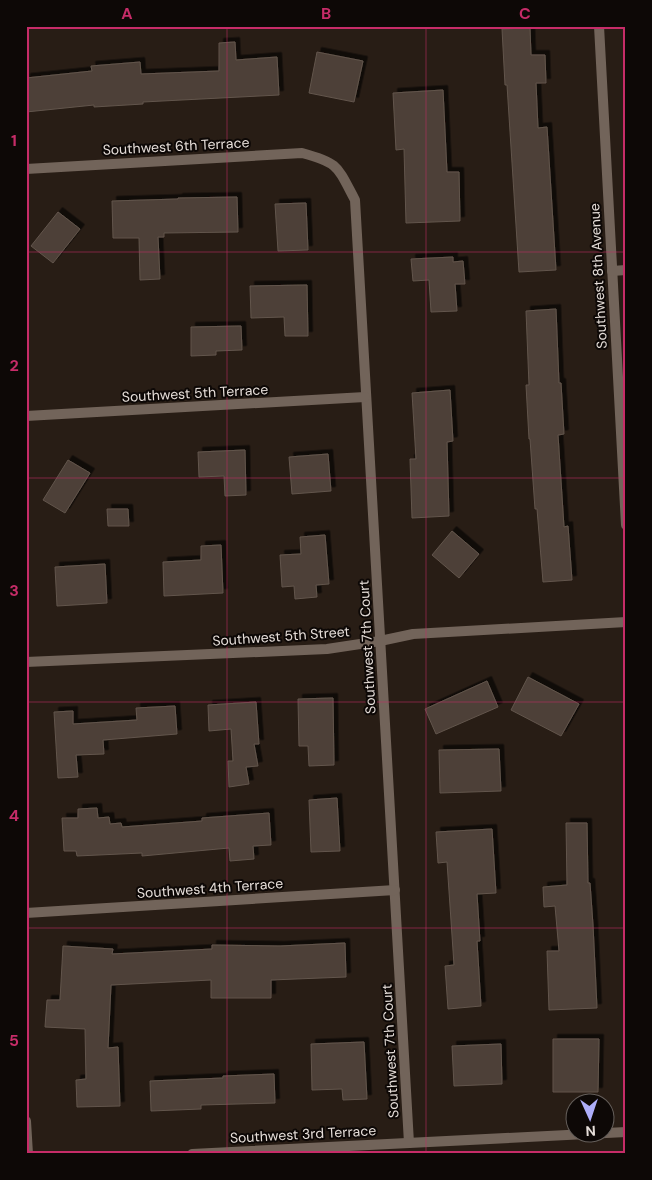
<svg xmlns="http://www.w3.org/2000/svg" width="652" height="1180" viewBox="0 0 652 1180" font-family="'DM Sans',sans-serif">
<defs>
<filter id="shadow"><feDropShadow dx="4.5" dy="-4.5" stdDeviation="0" flood-color="#0009"/></filter>
</defs>
<rect width="100%" height="100%" fill="#281d15"/>
<g fill="#4d4037" stroke="#62554c" filter="url(#shadow)">
<path d="M 530,28 L 531,55 L 545,55 L 546,83 L 536,83 L 538,128 L 547,127 L 556,270 L 519,272 L 507,85 L 505,85 L 502,29 Z"/>
<path d="M 235,42 L 236,60 L 277,57 L 279,95 L 143,102 L 143,104 L 94,107 L 94,105 L 26,112 L 26,78 L 92,71 L 91,66 L 140,62 L 141,74 L 219,71 L 219,43 Z"/>
<path d="M 317,52 L 363,61 L 354,102 L 309,93 Z"/>
<path d="M 443,90 L 447,172 L 459,172 L 460,221 L 406,223 L 404,149 L 396,150 L 393,93 Z"/>
<path d="M 237,197 L 238,232 L 164,233 L 164,237 L 158,237 L 160,279 L 140,280 L 139,238 L 113,238 L 112,201 L 178,199 L 178,198 Z"/>
<path d="M 306,203 L 308,250 L 278,251 L 275,204 Z"/>
<path d="M 58,212 L 80,229 L 53,263 L 31,246 Z"/>
<path d="M 453,257 L 453,262 L 463,261 L 465,284 L 455,284 L 457,311 L 431,312 L 429,280 L 413,281 L 411,259 Z"/>
<path d="M 307,285 L 308,336 L 285,336 L 284,317 L 251,318 L 250,286 Z"/>
<path d="M 556,309 L 559,383 L 561,383 L 564,434 L 558,435 L 564,527 L 568,526 L 572,580 L 543,582 L 537,509 L 535,509 L 530,439 L 529,439 L 526,385 L 529,385 L 526,311 Z"/>
<path d="M 241,326 L 242,350 L 216,351 L 216,355 L 191,356 L 191,327 Z"/>
<path d="M 450,390 L 453,441 L 447,442 L 449,516 L 412,518 L 410,459 L 416,459 L 412,393 Z"/>
<path d="M 245,450 L 246,495 L 225,496 L 224,476 L 199,477 L 198,452 Z"/>
<path d="M 328,454 L 331,491 L 292,494 L 289,457 Z"/>
<path d="M 68,460 L 90,473 L 65,513 L 43,500 Z"/>
<path d="M 107,509 L 128,509 L 129,526 L 108,526 Z"/>
<path d="M 452,531 L 479,554 L 459,578 L 432,555 Z"/>
<path d="M 325,535 L 329,584 L 316,585 L 317,597 L 295,599 L 294,586 L 282,587 L 280,555 L 301,554 L 300,537 Z"/>
<path d="M 221,545 L 223,593 L 164,596 L 163,562 L 201,560 L 201,546 Z"/>
<path d="M 105,564 L 107,603 L 57,606 L 55,567 Z"/>
<path d="M 528,677 L 579,704 L 561,736 L 511,710 Z"/>
<path d="M 487,681 L 498,707 L 436,734 L 425,709 Z"/>
<path d="M 333,698 L 334,765 L 309,766 L 308,746 L 299,746 L 298,699 Z"/>
<path d="M 256,702 L 259,744 L 254,744 L 258,766 L 246,767 L 249,784 L 229,787 L 228,761 L 233,761 L 231,729 L 209,731 L 208,705 Z"/>
<path d="M 175,706 L 177,734 L 103,740 L 104,754 L 76,755 L 78,777 L 58,778 L 54,712 L 73,711 L 73,724 L 137,720 L 136,708 Z"/>
<path d="M 499,749 L 501,791 L 440,793 L 439,750 Z"/>
<path d="M 337,798 L 340,851 L 311,852 L 309,800 Z"/>
<path d="M 97,808 L 98,818 L 109,817 L 110,824 L 121,823 L 122,827 L 202,821 L 202,818 L 269,813 L 271,845 L 253,846 L 254,859 L 230,861 L 229,848 L 142,856 L 142,853 L 77,856 L 76,851 L 64,851 L 62,818 L 78,818 L 78,809 Z"/>
<path d="M 566,823 L 587,823 L 588,883 L 590,883 L 593,925 L 597,1008 L 549,1010 L 547,951 L 559,951 L 555,906 L 544,907 L 543,887 L 567,885 Z"/>
<path d="M 492,829 L 496,893 L 477,894 L 480,941 L 477,941 L 481,1006 L 448,1009 L 445,966 L 454,965 L 447,862 L 438,863 L 436,832 Z"/>
<path d="M 345,943 L 346,977 L 271,980 L 271,998 L 211,998 L 211,980 L 111,985 L 108,1048 L 118,1047 L 120,1106 L 77,1107 L 76,1080 L 86,1079 L 85,1029 L 45,1027 L 47,1000 L 60,1000 L 63,946 L 113,949 L 112,954 L 212,949 L 212,945 L 280,946 Z"/>
<path d="M 553,1039 L 599,1039 L 598,1092 L 553,1092 Z"/>
<path d="M 364,1042 L 367,1099 L 343,1100 L 342,1089 L 312,1090 L 311,1044 Z"/>
<path d="M 501,1044 L 502,1084 L 454,1086 L 452,1046 Z"/>
<path d="M 274,1074 L 275,1103 L 201,1105 L 201,1109 L 151,1111 L 150,1081 L 223,1078 L 223,1076 Z"/>
</g>
<g fill="none" stroke-linecap="round" stroke-linejoin="round">
<g stroke="#72645a" stroke-width="10">
<path d="M 599,26 L 626,525"/>
<path d="M 26,169 L 302,153 C 339,163 337,166 355,200 L 409,1143"/>
<path d="M 612,271 L 626,270"/>
<path d="M 26,416 L 365,397"/>
<path d="M 26,662 L 327,649 L 380,641 L 413,634 L 626,622"/>
<path d="M 26,913 L 395,890"/>
<path d="M 26,1121 L 28,1154"/>
<path d="M 192,1154 L 626,1132"/>
</g>
</g>
<path fill="none" stroke="#c62c68" stroke-width="1" stroke-opacity="0.55" d="M 227,26 L 227,1154M 426,26 L 426,1154M 26,252 L 626,252M 26,478 L 626,478M 26,702 L 626,702M 26,928 L 626,928"/>
<g text-anchor="middle" stroke-width="4" stroke-linejoin="round" paint-order="stroke">
<g font-size="14" fill="#e6ded9" stroke="#0d0806">
<text transform="translate(176 146) rotate(-3)" y="5">Southwest 6th Terrace</text>
<text transform="translate(598 276) rotate(-93)" y="5">Southwest 8th Avenue</text>
<text transform="translate(195 393) rotate(-3)" y="5">Southwest 5th Terrace</text>
<text transform="translate(281 636) rotate(-4)" y="5">Southwest 5th Street</text>
<text transform="translate(367 647) rotate(-93)" y="5">Southwest 7th Court</text>
<text transform="translate(210 888) rotate(-4)" y="5">Southwest 4th Terrace</text>
<text transform="translate(390 1051) rotate(-93)" y="5">Southwest 7th Court</text>
<text transform="translate(303 1134) rotate(-3)" y="5">Southwest 3rd Terrace</text>
</g>
</g>
<rect width="652" height="1180" fill="none" stroke="#0d0806" stroke-width="55"/>
<g transform="translate(590 1118) rotate(177)"><circle r="24" fill="#0d0806" stroke="#645e5a"/>
<path d="M0-4L9 19L0 12L-9 19Z" fill="#aeaefa"/>
<text y="-8" font-size="14" font-weight="bold" text-anchor="middle" fill="#e6ded9">N</text>
</g>
<rect x="28" y="28" width="596" height="1124" fill="none" stroke="#c62c68" stroke-width="2"/>
<g font-size="16" text-anchor="middle" font-weight="bold" fill="#c62c68">
<text x="127" y="19">A</text>
<text x="326" y="19">B</text>
<text x="525" y="19">C</text>
<text x="14" y="146">1</text>
<text x="14" y="371">2</text>
<text x="14" y="596">3</text>
<text x="14" y="821">4</text>
<text x="14" y="1046">5</text>
</g>
</svg>
